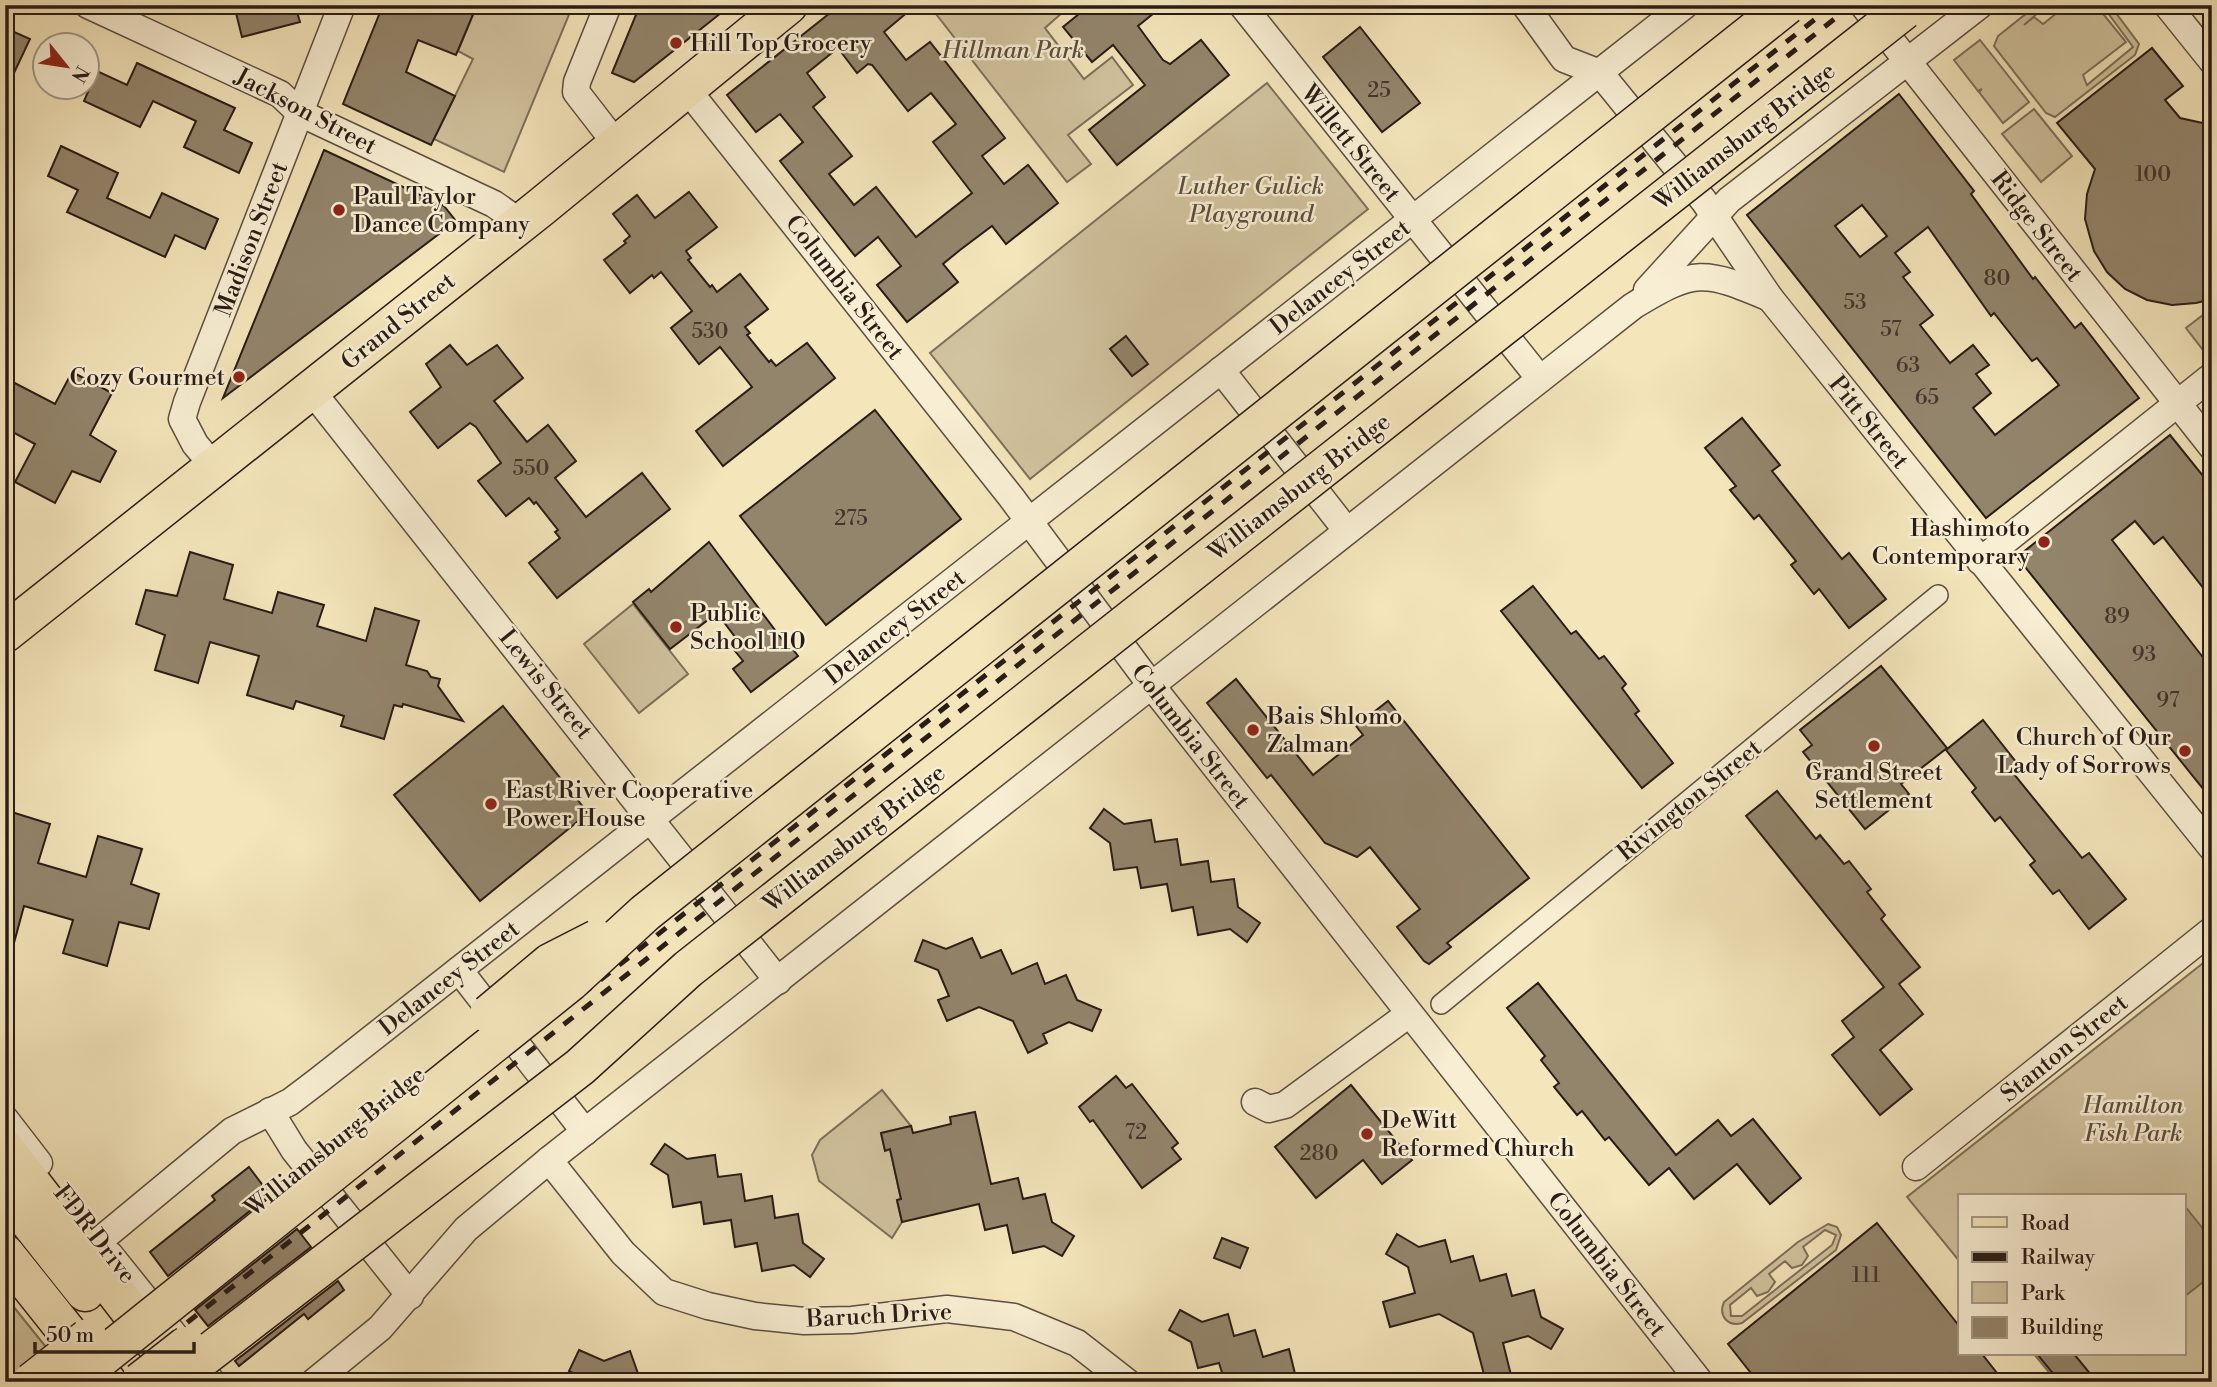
<svg xmlns="http://www.w3.org/2000/svg" width="2217" height="1387" viewBox="0 0 2217 1387" font-family="'Libre Bodoni',serif">
<rect width="100%" height="100%" fill="#f4e5bb"/>
<filter id="stains"><feTurbulence type="fractalNoise" baseFrequency=".00286" numOctaves="4"/><feColorMatrix values="0 0 0 0 .2 0 0 0 0 .09 0 0 0 0 .02 0 0 0 .5 -.17"/></filter>
<radialGradient id="worn" r=".72"><stop offset=".6" stop-color="#630" stop-opacity="0"/><stop offset="1" stop-color="#630" stop-opacity=".3"/></radialGradient>
<g fill="#d1c39f" stroke="#7d705b" stroke-width="2" fill-rule="evenodd">
<path d="M 477,5 L 573,5 L 504,172 L 434,139 L 473,59 L 458,51 Z"/>
<path d="M 929,5 L 1071,5 L 1045,28 L 1084,79 L 1112,57 L 1133,85 L 1068,135 L 1091,164 L 1067,182 Z"/>
<path d="M 2037,5 L 2047,5 L 2024,25 L 2034,17 L 2043,24 L 2067,5 L 2096,5 L 2126,42 L 2083,75 L 2087,85 L 2133,47 L 2102,5 L 2110,5 L 2139,44 L 2135,55 L 2055,117 L 2046,113 L 1994,46 L 1998,36 Z"/>
<path d="M 1980,40 L 2029,102 L 2003,123 L 1979,92 L 1982,89 L 1978,91 L 1954,60 Z"/>
<path d="M 1267,83 L 1368,209 L 1030,479 L 930,353 Z"/>
<path d="M 2034,109 L 2072,156 L 2041,182 L 2002,134 Z"/>
<path d="M 2212,308 L 2212,343 L 2203,350 L 2186,328 Z"/>
<path d="M 633,604 L 688,674 L 639,713 L 584,644 Z"/>
<path d="M 2212,956 L 2212,1382 L 2057,1382 L 2034,1354 L 2184,1354 L 2184,1196 L 1960,1196 L 1960,1262 L 1907,1197 Z"/>
<path d="M 882,1090 L 911,1126 L 881,1133 L 885,1150 L 890,1149 L 901,1199 L 897,1201 L 902,1222 L 892,1238 L 819,1181 L 812,1155 L 820,1140 Z"/>
<path d="M 1828,1224 L 1837,1227 L 1841,1235 L 1836,1250 L 1742,1323 C 1728,1327 1718,1316 1724,1302 L 1798,1242 ZM 1825,1230 L 1836,1235 L 1832,1245 L 1742,1316 L 1731,1316 L 1730,1305 L 1751,1288 L 1757,1296 L 1768,1292 L 1775,1282 L 1769,1274 L 1785,1261 L 1792,1268 L 1802,1265 L 1808,1256 L 1803,1247 Z"/>
<path d="M 5,1296 L 74,1382 L 5,1382 Z"/>
</g>
<path fill="#afa183" stroke="#796c58" stroke-width="2" d="M 2184,1205 L 2212,1240 L 2212,1275 L 2184,1297 Z"/>
<g fill="#93856c" stroke="#291c17" stroke-width="2" fill-rule="evenodd">
<path d="M 234,5 L 295,5 L 300,22 L 242,37 Z"/>
<path d="M 383,5 L 477,5 L 456,55 L 418,40 L 406,72 L 455,96 L 431,145 L 343,104 Z"/>
<path d="M 640,5 L 731,5 L 634,82 L 612,73 Z"/>
<path d="M 840,5 L 916,5 L 884,32 L 906,60 L 930,42 L 1005,138 L 982,156 L 1004,184 L 1028,165 L 1058,203 L 1006,244 L 992,226 L 960,250 L 943,264 L 958,282 L 907,322 L 877,285 L 901,266 L 878,237 L 855,256 L 780,161 L 803,142 L 780,114 L 756,132 L 727,95 ZM 838,48 L 857,73 L 868,64 L 872,65 L 908,111 L 931,93 L 956,124 L 933,142 L 972,193 L 916,237 L 876,187 L 854,205 L 829,174 L 852,156 L 813,107 L 825,97 L 807,73 Z"/>
<path d="M 1090,5 L 1164,5 L 1138,26 L 1163,60 L 1170,64 L 1201,40 L 1229,75 L 1117,165 L 1089,130 L 1145,85 L 1113,45 L 1092,62 L 1063,27 Z"/>
<path d="M 1360,27 L 1420,103 L 1382,132 L 1323,57 Z"/>
<path d="M 5,28 L 30,39 L 5,92 Z"/>
<path d="M 2152,48 L 2183,86 L 2165,100 L 2180,118 L 2212,125 L 2212,299 L 2196,303 L 2172,305 L 2147,300 L 2125,289 L 2107,272 L 2094,251 L 2085,219 L 2087,194 L 2095,169 L 2057,123 Z"/>
<path d="M 137,63 L 235,108 L 224,130 L 252,143 L 239,173 L 184,147 L 196,121 L 153,101 L 140,127 L 84,101 L 97,71 L 127,85 Z"/>
<path d="M 1899,94 L 1974,191 L 1971,194 L 2033,279 L 2035,277 L 2075,328 L 2081,323 L 2139,398 L 1986,518 L 1747,215 ZM 1862,205 L 1887,236 L 1860,257 L 1835,226 ZM 1928,227 L 1991,316 L 1994,313 L 2032,361 L 2037,358 L 2059,385 L 1995,435 L 1973,408 L 1991,393 L 1976,374 L 1989,365 L 1973,345 L 1950,363 L 1920,325 L 1933,315 L 1903,277 L 1910,272 L 1895,253 Z"/>
<path d="M 61,146 L 118,173 L 107,198 L 150,218 L 162,193 L 218,219 L 205,249 L 175,235 L 165,257 L 67,212 L 78,190 L 48,176 Z"/>
<path d="M 324,150 L 444,206 L 456,221 L 223,398 Z"/>
<path d="M 689,192 L 717,227 L 686,251 L 691,258 L 688,260 L 710,287 L 712,285 L 717,292 L 740,274 L 768,309 L 745,327 L 750,333 L 747,335 L 769,362 L 771,360 L 776,366 L 807,343 L 835,378 L 723,466 L 696,431 L 752,387 L 720,347 L 699,364 L 671,328 L 692,311 L 661,272 L 654,278 L 652,275 L 630,293 L 604,260 L 626,243 L 624,241 L 630,236 L 613,214 L 637,195 L 655,218 Z"/>
<path d="M 1126,336 L 1148,364 L 1132,376 L 1110,349 Z"/>
<path d="M 450,345 L 467,365 L 497,345 L 523,378 L 494,401 L 527,442 L 548,425 L 576,461 L 555,478 L 586,517 L 642,473 L 670,509 L 557,598 L 529,563 L 560,538 L 555,532 L 558,530 L 536,502 L 534,504 L 529,498 L 506,516 L 478,481 L 501,463 L 476,427 L 470,423 L 438,448 L 410,412 L 441,387 L 426,364 Z"/>
<path d="M 72,372 L 112,393 L 90,435 L 116,451 L 100,482 L 72,471 L 55,503 L 15,482 L 35,444 L 5,428 L 5,378 L 55,404 Z"/>
<path d="M 875,410 L 961,519 L 826,625 L 740,516 Z"/>
<path d="M 1742,418 L 1780,465 L 1772,471 L 1842,559 L 1849,553 L 1886,599 L 1849,628 L 1819,589 L 1814,594 L 1791,565 L 1796,561 L 1759,515 L 1754,519 L 1730,490 L 1736,486 L 1705,448 Z"/>
<path d="M 2170,435 L 2212,487 L 2212,599 L 2163,537 L 2154,544 L 2135,521 L 2112,540 L 2212,669 L 2212,800 L 2017,557 Z"/>
<path d="M 709,542 L 784,642 L 786,640 L 798,656 L 751,692 L 733,669 L 743,661 L 731,646 L 738,641 L 717,613 L 670,649 L 633,602 L 649,589 L 651,592 Z"/>
<path d="M 190,552 L 233,565 L 224,599 L 272,613 L 278,592 L 324,605 L 317,626 L 366,641 L 375,608 L 419,621 L 406,665 L 427,671 L 431,677 L 440,679 L 438,686 L 463,721 L 403,704 L 402,707 L 394,705 L 384,739 L 341,726 L 344,716 L 296,701 L 293,709 L 247,695 L 259,656 L 210,642 L 198,683 L 155,670 L 165,635 L 136,624 L 146,590 L 177,596 Z"/>
<path d="M 1533,586 L 1571,634 L 1576,631 L 1599,659 L 1604,656 L 1626,684 L 1622,688 L 1639,711 L 1635,714 L 1673,763 L 1642,788 L 1501,611 Z"/>
<path d="M 1881,666 L 1947,748 L 1901,784 L 1909,794 L 1865,829 L 1803,752 L 1812,745 L 1800,730 Z"/>
<path d="M 1236,679 L 1313,775 L 1363,735 L 1356,726 L 1388,701 L 1529,878 L 1447,943 L 1451,947 L 1429,964 L 1424,961 L 1397,927 L 1420,909 L 1370,847 L 1357,857 L 1325,843 L 1271,775 L 1267,778 L 1207,703 Z"/>
<path d="M 503,706 L 588,813 L 480,901 L 394,795 Z"/>
<path d="M 1983,720 L 2020,767 L 2013,773 L 2082,858 L 2089,853 L 2126,899 L 2089,929 L 2059,890 L 2053,894 L 2030,865 L 2035,861 L 2000,817 L 1995,821 L 1972,792 L 1976,788 L 1946,750 Z"/>
<path d="M 1777,791 L 1816,839 L 1820,835 L 1844,864 L 1849,861 L 1871,889 L 1867,892 L 1885,915 L 1881,919 L 1920,967 L 1899,984 L 1923,1014 L 1880,1050 L 1912,1089 L 1880,1115 L 1832,1055 L 1854,1037 L 1842,1021 L 1884,987 L 1746,816 Z"/>
<path d="M 1104,809 L 1124,824 L 1151,820 L 1155,842 L 1177,839 L 1181,865 L 1208,861 L 1211,882 L 1234,879 L 1238,907 L 1260,923 L 1247,942 L 1230,929 L 1198,935 L 1193,907 L 1172,911 L 1167,884 L 1141,888 L 1137,867 L 1114,870 L 1110,843 L 1090,828 Z"/>
<path d="M 5,810 L 50,824 L 38,863 L 86,877 L 98,836 L 142,849 L 131,884 L 159,894 L 149,929 L 119,922 L 107,966 L 63,953 L 73,920 L 24,906 L 11,954 L 5,953 Z"/>
<path d="M 972,938 L 981,958 L 1001,950 L 1012,974 L 1037,963 L 1045,984 L 1066,975 L 1077,1000 L 1101,1010 L 1092,1031 L 1069,1022 L 1043,1034 L 1047,1043 L 1028,1053 L 1013,1021 L 979,1007 L 947,1021 L 938,1000 L 949,996 L 938,970 L 915,961 L 923,940 L 946,949 Z"/>
<path d="M 1538,983 L 1676,1155 L 1718,1120 L 1731,1136 L 1753,1119 L 1801,1178 L 1770,1204 L 1737,1164 L 1694,1199 L 1669,1168 L 1649,1185 L 1609,1137 L 1605,1140 L 1582,1111 L 1577,1115 L 1554,1087 L 1559,1083 L 1541,1060 L 1545,1056 L 1507,1008 Z"/>
<path d="M 1116,1076 L 1126,1088 L 1132,1084 L 1178,1143 L 1172,1148 L 1181,1159 L 1142,1188 L 1093,1120 L 1090,1122 L 1079,1107 Z"/>
<path d="M 1351,1085 L 1412,1160 L 1382,1184 L 1363,1160 L 1316,1198 L 1275,1147 Z"/>
<path d="M 975,1112 L 991,1184 L 1018,1178 L 1023,1199 L 1045,1194 L 1052,1222 L 1074,1236 L 1062,1256 L 1044,1246 L 1013,1253 L 1007,1225 L 985,1230 L 979,1204 L 902,1222 L 897,1200 L 901,1199 L 890,1149 L 885,1151 L 881,1133 L 911,1126 L 913,1133 L 951,1124 L 950,1117 Z"/>
<path d="M 665,1144 L 687,1159 L 715,1155 L 718,1177 L 741,1174 L 745,1201 L 772,1196 L 775,1218 L 798,1214 L 803,1243 L 824,1259 L 810,1277 L 794,1265 L 762,1271 L 757,1243 L 735,1247 L 731,1220 L 704,1224 L 701,1202 L 673,1207 L 668,1175 L 651,1164 Z"/>
<path d="M 249,1167 L 270,1195 L 168,1276 L 150,1252 L 215,1200 L 212,1196 Z"/>
<path d="M 1877,1223 L 1960,1327 L 1960,1354 L 1982,1354 L 2004,1382 L 1956,1382 L 1950,1373 L 1939,1382 L 1758,1382 L 1728,1344 Z"/>
<path d="M 297,1229 L 311,1247 L 208,1326 L 195,1310 Z"/>
<path d="M 1397,1234 L 1419,1247 L 1445,1240 L 1451,1262 L 1473,1256 L 1480,1281 L 1506,1274 L 1512,1296 L 1534,1290 L 1541,1317 L 1563,1329 L 1551,1349 L 1528,1336 L 1503,1343 L 1511,1375 L 1486,1382 L 1473,1333 L 1439,1314 L 1390,1327 L 1383,1302 L 1415,1293 L 1408,1267 L 1386,1254 Z"/>
<path d="M 1222,1238 L 1248,1248 L 1240,1268 L 1214,1258 Z"/>
<path d="M 338,1281 L 344,1290 L 308,1319 L 304,1314 L 239,1366 L 235,1361 Z"/>
<path d="M 1180,1310 L 1202,1322 L 1228,1314 L 1234,1336 L 1255,1330 L 1263,1357 L 1289,1349 L 1297,1382 L 1252,1382 L 1251,1377 L 1225,1382 L 1219,1363 L 1198,1368 L 1191,1342 L 1169,1330 Z"/>
<path d="M 579,1350 L 604,1361 L 630,1351 L 641,1382 L 589,1382 L 569,1371 Z"/>
<path d="M 2037,1354 L 2074,1354 L 2097,1382 L 2060,1382 Z"/>
</g>
<g fill="none" stroke-linecap="round" stroke-linejoin="round">
<defs>
<path id="pedestrian" d="M 1441,1004 L 1938,595"/>
<g id="minor">
<path d="M 88,5 L 280,94 L 300,113 L 494,204 L 521,223"/>
<path d="M 608,5 L 577,82 L 576,92 L 617,145"/>
<path d="M 1242,5 L 1540,379"/>
<path d="M 1525,5 L 1564,59 L 1600,73 L 1704,201 L 1770,298 L 2212,848"/>
<path d="M 1863,5 L 2212,447"/>
<path d="M 2167,5 L 2212,61"/>
<path d="M 686,88 L 1011,497 L 1151,685 L 1700,1382"/>
<path d="M 1647,290 L 1729,200 L 1980,5"/>
<path d="M 1221,370 L 1347,531"/>
<path d="M 311,390 L 778,981"/>
<path d="M 215,468 L 195,444 L 182,419 L 187,402 L 342,5"/>
<path d="M 1980,561 L 2212,376"/>
<path d="M 459,970 L 585,1132"/>
<path d="M 1255,1102 L 1269,1109 L 1285,1105 L 1409,1014"/>
<path d="M 270,1111 L 294,1150 L 410,1296"/>
<path d="M 5,1119 L 39,1163"/>
<path d="M 549,1160 L 623,1253 L 664,1292 L 708,1306 L 755,1316 L 804,1321 L 852,1320 L 947,1309 L 1014,1317 L 1077,1343 L 1127,1382"/>
<path d="M 1916,1167 L 2212,930"/>
<path d="M 99,1241 L 232,1131 L 290,1102 L 319,1080 L 1685,5"/>
<path d="M 110,1255 L 212,1382"/>
<path d="M 314,1382 L 380,1328 L 466,1229 L 549,1160 L 1633,306 C 1695,268 1704,270 1770,298"/>
</g>
<path id="primary" d="M 5,633 L 540,208 L 788,5"/>
<g id="motorway">
<path d="M 5,1149 L 185,1382"/>
<path d="M 5,1191 L 85,1292"/>
<path d="M 5,1254 L 107,1382"/>
</g>
</defs>
<use href="#pedestrian" stroke="#5c4e40" stroke-width="22"/>
<use href="#minor" stroke="#5c4e40" stroke-width="29"/>
<use href="#primary" stroke="#291c17" stroke-width="41"/>
<use href="#motorway" stroke="#291c17" stroke-width="41"/>
<use href="#pedestrian" stroke="#f8eed3" stroke-width="19"/>
<use href="#minor" stroke="#f8eed3" stroke-width="26"/>
<use href="#primary" stroke="#f4e5bb" stroke-width="38"/>
<use href="#motorway" stroke="#f4e5bb" stroke-width="38"/>
<g stroke="#291c17" stroke-width="5" stroke-dasharray="12 12" stroke-linecap="butt">
<path d="M 92,1382 L 1833,5"/>
<path d="M 112,1382 L 1852,5"/>
</g>
<defs>
<g id="motorway-bridge">
<path d="M 489,1014 L 550,963 L 597,939"/>
<path d="M 32,1382 L 88,1338"/>
<path d="M 71,1382 L 570,982 L 645,913 L 1787,5"/>
<path d="M 140,1382 L 186,1346"/>
<path d="M 171,1382 L 580,1067 L 688,969 L 1904,10"/>
</g>
</defs>
<use href="#motorway-bridge" stroke="#291c17" stroke-width="41" stroke-linecap="butt"/>
<use href="#motorway-bridge" stroke="#f4e5bb" stroke-width="38"/>
</g>
<g fill="#8f2418" stroke="#f8eed3" stroke-width="2.5">
<circle cx="676" cy="43" r="7"/>
<circle cx="339" cy="210" r="7"/>
<circle cx="239" cy="377" r="7"/>
<circle cx="2044" cy="542" r="7"/>
<circle cx="676" cy="627" r="7"/>
<circle cx="1253" cy="730" r="7"/>
<circle cx="1874" cy="746" r="7"/>
<circle cx="2185" cy="751" r="7"/>
<circle cx="491" cy="804" r="7"/>
<circle cx="1367" cy="1134" r="7"/>
</g>
<g text-anchor="middle" stroke-width="5" stroke-linejoin="round" paint-order="stroke">
<g font-size="21" fill="#44362c">
<text x="1379" y="97">25</text>
<text x="2153" y="181">100</text>
<text x="1997" y="285">80</text>
<text x="1855" y="309">53</text>
<text x="1891" y="336">57</text>
<text x="710" y="338">530</text>
<text x="1908" y="372">63</text>
<text x="1927" y="404">65</text>
<text x="531" y="475">550</text>
<text x="851" y="525">275</text>
<text x="2117" y="623">89</text>
<text x="2144" y="661">93</text>
<text x="2168" y="707">97</text>
<text x="1136" y="1139">72</text>
<text x="1319" y="1160">280</text>
<text x="1866" y="1282">111</text>
</g>
<g font-size="24" fill="#291c17" stroke="#f8eed3" text-anchor="start">
<text x="690" y="51">Hill Top Grocery</text>
<text x="353" y="204">Paul Taylor<tspan x="353" dy="28">Dance Company</tspan></text>
<text x="225" y="385" text-anchor="end">Cozy Gourmet</text>
<text x="2030" y="536" text-anchor="end">Hashimoto<tspan x="2030" dy="28">Contemporary</tspan></text>
<text x="690" y="621">Public<tspan x="690" dy="28">School 110</tspan></text>
<text x="1267" y="724">Bais Shlomo<tspan x="1267" dy="28">Zalman</tspan></text>
<text x="2171" y="745" text-anchor="end">Church of Our<tspan x="2171" dy="28">Lady of Sorrows</tspan></text>
<text x="1874" y="780" text-anchor="middle">Grand Street<tspan x="1874" dy="28">Settlement</tspan></text>
<text x="505" y="798">East River Cooperative<tspan x="505" dy="28">Power House</tspan></text>
<text x="1381" y="1128">DeWitt<tspan x="1381" dy="28">Reformed Church</tspan></text>
</g>
<g font-size="24" font-style="italic" fill="#5b4e40" stroke="#f8eed3">
<text x="1013" y="58">Hillman Park</text>
<text x="1251" y="194">Luther Gulick<tspan x="1251" dy="28">Playground</tspan></text>
<text x="2133" y="1113">Hamilton<tspan x="2133" dy="28">Fish Park</tspan></text>
</g>
<g font-size="24" fill="#291c17" stroke="#f8eed3">
<text transform="translate(306 111) rotate(28)" y="8">Jackson Street</text>
<text transform="translate(1744 136) rotate(-38)" y="8">Williamsburg Bridge</text>
<text transform="translate(1351 143) rotate(51)" y="8">Willett Street</text>
<text transform="translate(2037 226) rotate(52)" y="8">Ridge Street</text>
<text transform="translate(251 239) rotate(-69)" y="8">Madison Street</text>
<text transform="translate(1340 277) rotate(-38)" y="8">Delancey Street</text>
<text transform="translate(845 287) rotate(52)" y="8">Columbia Street</text>
<text transform="translate(398 321) rotate(-39)" y="8">Grand Street</text>
<text transform="translate(1869 422) rotate(51)" y="8">Pitt Street</text>
<text transform="translate(1299 487) rotate(-38)" y="8">Williamsburg Bridge</text>
<text transform="translate(895 627) rotate(-38)" y="8">Delancey Street</text>
<text transform="translate(546 684) rotate(51)" y="8">Lewis Street</text>
<text transform="translate(1191 736) rotate(52)" y="8">Columbia Street</text>
<text transform="translate(1689 800) rotate(-39)" y="8">Rivington Street</text>
<text transform="translate(854 838) rotate(-38)" y="8">Williamsburg Bridge</text>
<text transform="translate(449 978) rotate(-38)" y="8">Delancey Street</text>
<text transform="translate(2064 1048) rotate(-39)" y="8">Stanton Street</text>
<text transform="translate(335 1141) rotate(-39)" y="8">Williamsburg Bridge</text>
<text transform="translate(95 1234) rotate(52)" y="8">FDR Drive</text>
<text transform="translate(1607 1264) rotate(52)" y="8">Columbia Street</text>
<text transform="translate(879 1315) rotate(-3)" y="8">Baruch Drive</text>
</g>
</g>
<rect width="2217" height="1387" fill="none" stroke="#f4e5bb" stroke-width="28"/>
<rect x="7" y="7" width="2203" height="1373" fill="none" stroke="#291c17" stroke-width="3.5"/>
<rect x="14" y="14" width="2189" height="1359" fill="none" stroke="#291c17" stroke-width="2"/>
<rect x="1958" y="1194" width="228" height="161" fill="#f8eed3" stroke="#a59a88" stroke-width="2"/>
<rect x="1972" y="1217" width="35" height="10" fill="#f4e5bb" stroke="#a59a88" stroke-width="2"/>
<text x="2021" y="1230" font-size="21" fill="#291c17">Road</text>
<rect x="1972" y="1252" width="35" height="10" fill="#291c17" stroke="#a59a88" stroke-width="2"/>
<text x="2021" y="1264" font-size="21" fill="#291c17">Railway</text>
<rect x="1972" y="1282" width="35" height="21" fill="#d1c39f" stroke="#a59a88" stroke-width="2"/>
<text x="2021" y="1300" font-size="21" fill="#291c17">Park</text>
<rect x="1972" y="1317" width="35" height="21" fill="#93856c" stroke="#a59a88" stroke-width="2"/>
<text x="2021" y="1334" font-size="21" fill="#291c17">Building</text>
<g transform="translate(66 66) rotate(120)"><circle r="33" fill="#f8eed3" stroke="#a59a88" stroke-width="2"/>
<path d="M0-5L12 26L0 18L-12 26Z" fill="#8f2418"/>
<text y="-10" font-size="19" font-weight="bold" text-anchor="middle" fill="#291c17">N</text>
</g>
<path d="M35 1342v10h159v-10" fill="none" stroke="#291c17" stroke-width="3.5"/>
<text x="46" y="1342" font-size="21" fill="#291c17" stroke="#f8eed3" stroke-width="5" paint-order="stroke">50 m</text>
<rect width="100%" height="100%" filter="url(#stains)"/>
<rect width="100%" height="100%" fill="url(#worn)"/>
</svg>
